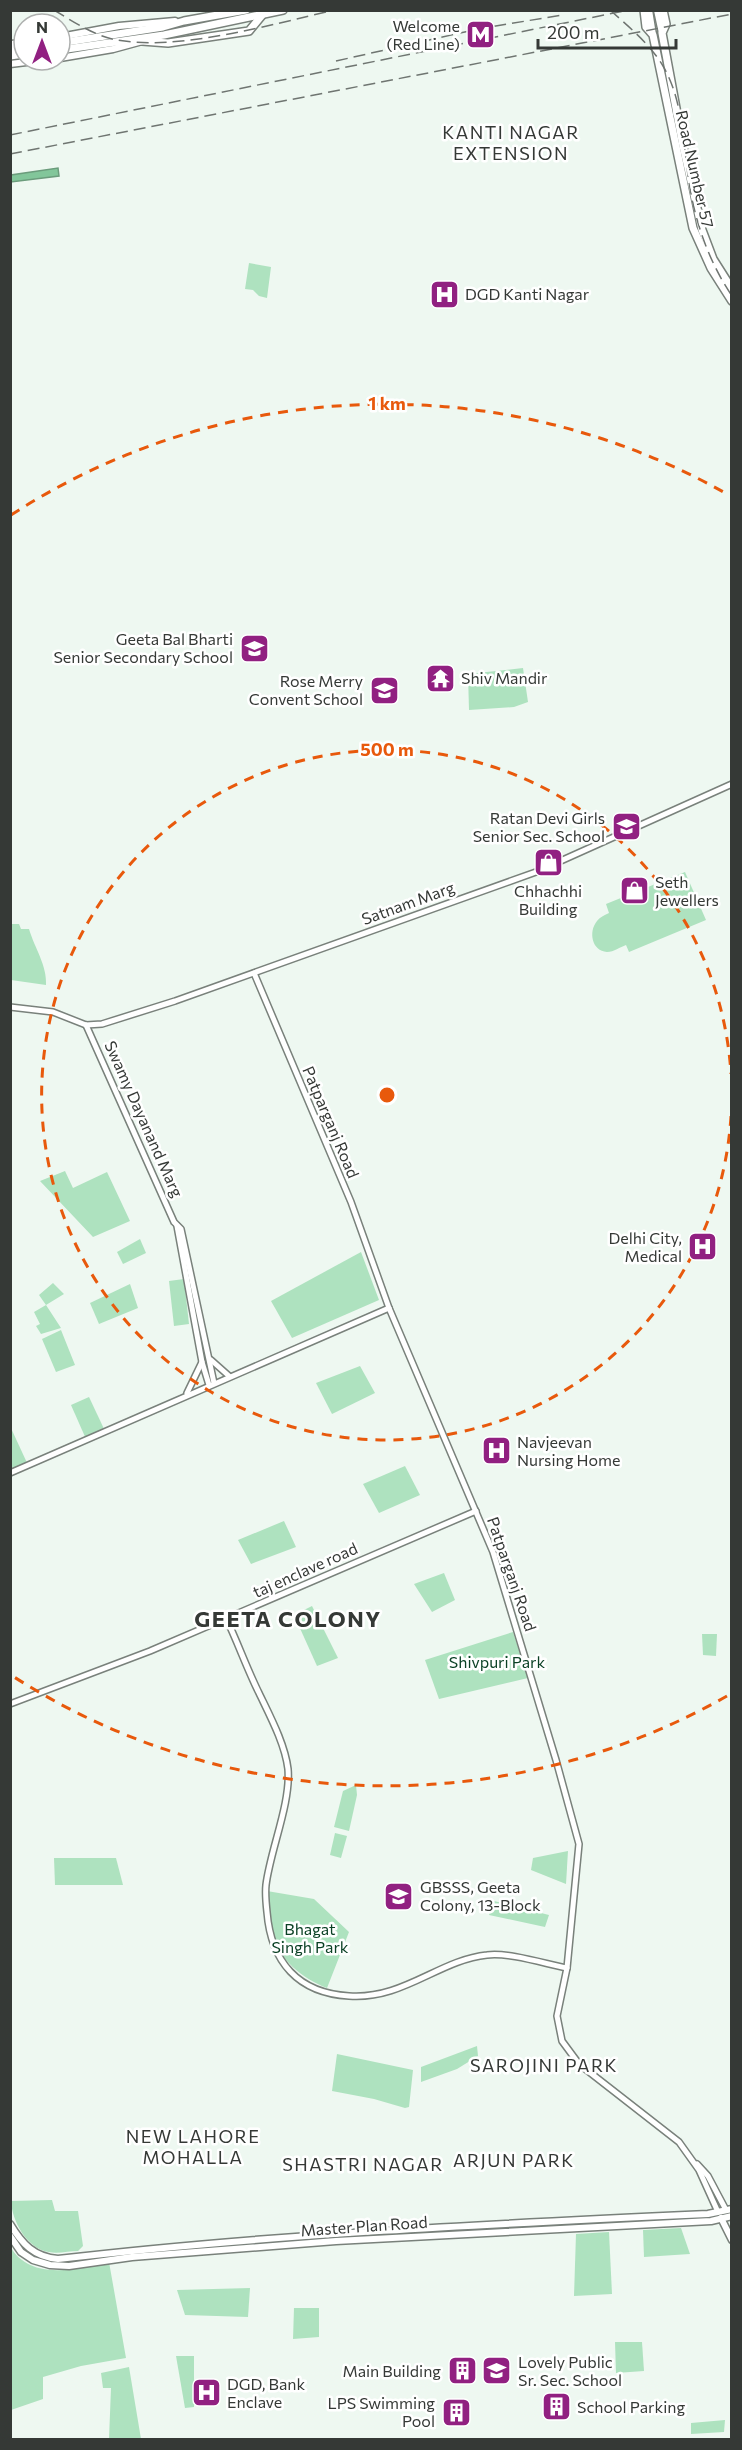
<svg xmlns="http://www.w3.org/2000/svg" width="742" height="2450" viewBox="0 0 742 2450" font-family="Commissioner,sans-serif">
<rect width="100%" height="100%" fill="#eef8f1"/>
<g fill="#aee2bf">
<path d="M 249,263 L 271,267 L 267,298 L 259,296 L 253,290 L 245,289 Z"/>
<path d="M 523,668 L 528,702 L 514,707 L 469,710 L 468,674 Z"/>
<path d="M 685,872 L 706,920 L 629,952 L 626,945 C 620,947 614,952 607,952 C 592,951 588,932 597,921 C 600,917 605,915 609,913 L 606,904 Z"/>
<path d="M 11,924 L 19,924 L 21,929 L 29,929 C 35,949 47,965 46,985 L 11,980 Z"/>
<path d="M 65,1171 L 73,1188 L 107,1172 L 130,1221 L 93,1237 L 40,1181 Z"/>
<path d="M 140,1239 L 146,1253 L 123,1264 L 117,1252 Z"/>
<path d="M 361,1252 L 379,1300 L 292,1338 L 271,1301 Z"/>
<path d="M 184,1279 L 189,1324 L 174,1326 L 169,1281 Z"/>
<path d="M 53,1283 L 64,1294 L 46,1305 L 61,1328 L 41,1334 L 36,1326 L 40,1324 L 34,1312 L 46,1305 L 39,1295 Z"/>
<path d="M 130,1284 L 138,1308 L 99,1324 L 90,1303 Z"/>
<path d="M 61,1330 L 75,1365 L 56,1372 L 42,1339 Z"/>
<path d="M 360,1366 L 375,1393 L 332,1414 L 316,1383 Z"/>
<path d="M 89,1397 L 105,1431 L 86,1439 L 71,1405 Z"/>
<path d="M 10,1426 L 28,1465 L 10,1472 Z"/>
<path d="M 405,1466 L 420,1495 L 379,1513 L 363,1484 Z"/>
<path d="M 284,1521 L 296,1547 L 251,1564 L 238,1540 Z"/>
<path d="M 444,1573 L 455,1600 L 432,1612 L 414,1584 Z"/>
<path d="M 312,1606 L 338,1658 L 317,1666 L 294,1615 Z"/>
<path d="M 513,1632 L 528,1678 L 439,1699 L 425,1660 Z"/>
<path d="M 702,1634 L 717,1634 L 716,1656 L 703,1655 Z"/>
<path d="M 356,1785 L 357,1795 L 349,1831 L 334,1827 L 343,1791 Z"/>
<path d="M 335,1833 L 347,1836 L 341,1858 L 330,1855 Z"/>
<path d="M 568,1851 L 566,1884 L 531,1870 L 533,1858 Z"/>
<path d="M 54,1858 L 116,1858 L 123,1885 L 55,1885 Z"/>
<path d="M 267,1891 L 314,1899 L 349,1932 L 327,1988 C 303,1979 278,1959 272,1933 C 269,1920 269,1905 267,1891 Z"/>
<path d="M 494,1901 L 549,1915 L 545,1927 L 489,1915 Z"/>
<path d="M 477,2046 L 478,2056 L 457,2069 L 421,2082 L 421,2067 Z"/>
<path d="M 337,2054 L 413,2070 L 409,2107 L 405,2108 L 374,2099 L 332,2091 Z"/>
<path d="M 52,2200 L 55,2211 L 78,2211 L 83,2246 L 78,2251 C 69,2251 58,2254 49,2252 C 27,2249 12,2221 11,2201 Z"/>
<path d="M 681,2228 L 690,2254 L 644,2257 L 643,2230 Z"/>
<path d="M 609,2232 L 612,2294 L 574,2296 L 576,2234 Z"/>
<path d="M 10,2246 C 30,2282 78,2269 109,2262 L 126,2358 L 81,2366 L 43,2377 L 43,2399 L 11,2410 Z"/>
<path d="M 250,2288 L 248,2317 L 185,2315 L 177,2290 Z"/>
<path d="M 294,2308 L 319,2308 L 319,2337 L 293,2339 Z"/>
<path d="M 615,2342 L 642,2342 L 644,2371 L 616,2373 Z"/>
<path d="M 176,2356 L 194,2356 L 194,2407 L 185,2408 Z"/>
<path d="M 129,2367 L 141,2439 L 109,2439 L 111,2388 L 103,2388 L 101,2373 Z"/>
<path d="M 725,2420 L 724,2432 L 691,2434 L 691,2423 Z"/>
</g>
<path fill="#82c69a" stroke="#6b9c7c" stroke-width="1.5" d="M 58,168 L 59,176 L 11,182 L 11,175 Z"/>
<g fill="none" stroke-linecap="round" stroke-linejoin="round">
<defs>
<g id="tertiary">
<path d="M 254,973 L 351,1202 L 389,1308 L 493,1552 L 556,1760 L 579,1844 L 567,1968 L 557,2016 L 562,2041 L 579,2064 L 679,2142 L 699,2170 L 718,2212"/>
<path d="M 10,1007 L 53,1012 L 86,1025"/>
<path d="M 86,1025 L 102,1024 L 175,1001 L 536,872 L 732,784"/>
<path d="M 86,1025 L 174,1222 L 181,1229 L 214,1383"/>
<path d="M 177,1226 L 202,1362 L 209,1385"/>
<path d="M 211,1360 L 229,1376"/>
<path d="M 187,1393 L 202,1362"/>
<path d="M 10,1473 L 389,1308"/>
<path d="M 226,1618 C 238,1643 247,1669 259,1693 C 270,1716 285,1744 288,1769 C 291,1803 270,1851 266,1885 C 265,1894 266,1903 267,1912 C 271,1962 298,1993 349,1996 C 403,2000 439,1960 487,1955 C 508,1952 546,1964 567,1968"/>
<path d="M 10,1704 L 150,1651 L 476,1511"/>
<path d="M 697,2164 L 708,2176 L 726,2210"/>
</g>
<g id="secondary">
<path d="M 649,10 L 653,35"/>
<path d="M 657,10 L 662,33"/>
<path d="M 60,37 L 119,26 L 175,21"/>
<path d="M 10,44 L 24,43"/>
<path d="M 60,58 L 113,49 L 146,40"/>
<path d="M 10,64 L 43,60"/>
<path d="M 721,2218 L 732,2240"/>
<path d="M 10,2224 C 22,2244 34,2257 58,2259 C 274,2234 491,2224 708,2214 L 732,2209"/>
<path d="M 10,2236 L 21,2252 L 33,2260 L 50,2265 L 69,2266 L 132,2257 L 336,2241 L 711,2221 L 732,2216"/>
</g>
<g id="primary">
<path d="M 644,10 L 646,27 L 653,35 L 693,228 L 711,268 L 732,301"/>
<path d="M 663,10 L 666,24 L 662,33 L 683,146 L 702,230 L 713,259 L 732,289"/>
</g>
<g id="trunk">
<path d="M 142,41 L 168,43 L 249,31 L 263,14"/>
<path d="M 60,43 L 163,27 L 184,21 L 246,10"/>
<path d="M 10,50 L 24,48"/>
<path d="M 60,50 L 164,35 L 283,10"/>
<path d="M 10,56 L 24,54"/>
</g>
</defs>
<use href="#tertiary" stroke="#79817b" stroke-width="8"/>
<use href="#secondary" stroke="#79817b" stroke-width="9"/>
<use href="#primary" stroke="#79817b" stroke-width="10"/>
<use href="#trunk" stroke="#79817b" stroke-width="10"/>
<use href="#tertiary" stroke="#fff" stroke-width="5"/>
<use href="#secondary" stroke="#fff" stroke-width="6"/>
<use href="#primary" stroke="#fff" stroke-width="7"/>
<use href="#trunk" stroke="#fff" stroke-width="7"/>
<g stroke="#6f7571" stroke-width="1.5" stroke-dasharray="12 6" stroke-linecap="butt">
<path d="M 54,10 C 72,21 92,34 112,39 C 175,53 272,24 335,10"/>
<path d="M 610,10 C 629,27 650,44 663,66 C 683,100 683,143 689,182 C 695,222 709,262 732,296"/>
<path d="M 336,61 L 478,29 L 562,15"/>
<path d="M 10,135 L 629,10"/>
<path d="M 10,154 L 732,14"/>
</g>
</g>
<g fill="none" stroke="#e8590c" stroke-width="3" stroke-dasharray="10 8">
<path d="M731 1116A345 345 0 1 1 731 1074"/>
<path d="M727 1696A691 691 0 0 1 11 1675M11 515A691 691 0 0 1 727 494"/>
</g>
<defs>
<symbol id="metro-square" viewBox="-11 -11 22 22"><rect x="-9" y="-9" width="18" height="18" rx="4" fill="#912081" stroke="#fff"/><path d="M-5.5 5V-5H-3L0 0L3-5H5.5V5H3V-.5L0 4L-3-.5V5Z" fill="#fff"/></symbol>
<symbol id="hospital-square" viewBox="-11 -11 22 22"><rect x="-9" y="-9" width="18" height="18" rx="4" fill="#912081" stroke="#fff"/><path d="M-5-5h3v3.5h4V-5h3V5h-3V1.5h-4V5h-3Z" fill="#fff"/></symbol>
<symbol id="school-square" viewBox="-11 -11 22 22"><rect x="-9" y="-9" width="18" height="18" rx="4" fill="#912081" stroke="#fff"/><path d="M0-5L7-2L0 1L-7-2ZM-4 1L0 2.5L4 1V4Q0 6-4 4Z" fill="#fff"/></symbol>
<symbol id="temple-square" viewBox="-11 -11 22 22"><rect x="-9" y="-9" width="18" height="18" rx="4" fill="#912081" stroke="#fff"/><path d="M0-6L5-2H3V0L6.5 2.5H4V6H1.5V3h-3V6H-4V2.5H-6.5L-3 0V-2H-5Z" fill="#fff"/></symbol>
<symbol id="shop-square" viewBox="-11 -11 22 22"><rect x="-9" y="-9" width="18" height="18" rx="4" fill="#912081" stroke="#fff"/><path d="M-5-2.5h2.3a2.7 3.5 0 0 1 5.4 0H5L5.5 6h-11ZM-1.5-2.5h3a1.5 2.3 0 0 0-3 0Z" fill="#fff"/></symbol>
<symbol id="building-square" viewBox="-11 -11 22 22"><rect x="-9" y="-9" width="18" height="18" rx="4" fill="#912081" stroke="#fff"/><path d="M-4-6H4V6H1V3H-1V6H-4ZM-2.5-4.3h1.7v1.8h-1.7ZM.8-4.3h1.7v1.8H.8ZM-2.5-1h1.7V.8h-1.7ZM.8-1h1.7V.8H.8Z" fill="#fff"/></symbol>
</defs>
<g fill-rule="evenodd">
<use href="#metro-square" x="464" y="18" width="33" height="33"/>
<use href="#hospital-square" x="428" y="278" width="33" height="33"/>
<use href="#school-square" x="238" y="632" width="33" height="33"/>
<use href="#temple-square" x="424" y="662" width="33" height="33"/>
<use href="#school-square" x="368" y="674" width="33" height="33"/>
<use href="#school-square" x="610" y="810" width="33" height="33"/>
<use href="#shop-square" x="532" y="846" width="33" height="33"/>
<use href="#shop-square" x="618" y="874" width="33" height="33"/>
<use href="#hospital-square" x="686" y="1230" width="33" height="33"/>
<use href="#hospital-square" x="480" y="1434" width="33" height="33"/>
<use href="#school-square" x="382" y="1880" width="33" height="33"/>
<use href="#building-square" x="446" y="2354" width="33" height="33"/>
<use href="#school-square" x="480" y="2354" width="33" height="33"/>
<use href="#hospital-square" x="190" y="2376" width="33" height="33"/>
<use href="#building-square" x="540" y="2390" width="33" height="33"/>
<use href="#building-square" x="440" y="2396" width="33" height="33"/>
</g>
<g text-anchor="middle" stroke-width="5" stroke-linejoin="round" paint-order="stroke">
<g font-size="16" fill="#353936" stroke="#fff" text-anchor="start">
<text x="460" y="32" text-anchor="end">Welcome<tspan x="460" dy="18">(Red Line)</tspan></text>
<text x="465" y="300">DGD Kanti Nagar</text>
<text x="233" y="645" text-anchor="end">Geeta Bal Bharti<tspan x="233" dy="18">Senior Secondary School</tspan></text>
<text x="461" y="684">Shiv Mandir</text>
<text x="363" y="687" text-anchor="end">Rose Merry<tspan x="363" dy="18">Convent School</tspan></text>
<text x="605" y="824" text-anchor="end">Ratan Devi Girls<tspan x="605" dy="18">Senior Sec. School</tspan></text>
<text x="655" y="888">Seth<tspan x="655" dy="18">Jewellers</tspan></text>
<text x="548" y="897" text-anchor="middle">Chhachhi<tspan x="548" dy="18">Building</tspan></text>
<text x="682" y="1244" text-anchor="end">Delhi City,<tspan x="682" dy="18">Medical</tspan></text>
<text x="517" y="1448">Navjeevan<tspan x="517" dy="18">Nursing Home</tspan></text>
<text x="420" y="1893">GBSSS, Geeta<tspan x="420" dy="18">Colony, 13-Block</tspan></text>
<text x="518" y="2368">Lovely Public<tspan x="518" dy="18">Sr. Sec. School</tspan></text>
<text x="441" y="2377" text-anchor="end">Main Building</text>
<text x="227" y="2390">DGD, Bank<tspan x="227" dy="18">Enclave</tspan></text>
<text x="435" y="2409" text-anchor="end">LPS Swimming<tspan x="435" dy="18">Pool</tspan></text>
<text x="577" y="2413">School Parking</text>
</g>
<g font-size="16" fill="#353936" stroke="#fff">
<text transform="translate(695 169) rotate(77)" y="6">Road Number 57</text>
<text transform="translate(408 903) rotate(-20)" y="6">Satnam Marg</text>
<text transform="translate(144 1119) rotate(66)" y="6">Swamy Dayanand Marg</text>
<text transform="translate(331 1122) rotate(67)" y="6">Patparganj Road</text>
<text transform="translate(305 1570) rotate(-24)" y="6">taj enclave road</text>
<text transform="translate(512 1574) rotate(71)" y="6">Patparganj Road</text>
<text transform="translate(364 2226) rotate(-4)" y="6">Master Plan Road</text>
</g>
<g font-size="16" fill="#0b4125" stroke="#fff">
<text x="497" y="1668">Shivpuri Park</text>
<text x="310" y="1935">Bhagat<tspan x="310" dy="18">Singh Park</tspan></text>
</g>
<g font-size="18" letter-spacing="1.5" fill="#353936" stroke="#fff">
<text x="511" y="139">KANTI NAGAR<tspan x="511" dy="21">EXTENSION</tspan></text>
<text x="544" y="2072">SAROJINI PARK</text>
<text x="193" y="2143">NEW LAHORE<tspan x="193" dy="21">MOHALLA</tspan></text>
<text x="514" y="2167">ARJUN PARK</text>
<text x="363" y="2171">SHASTRI NAGAR</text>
</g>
<g font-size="22" font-weight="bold" letter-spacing="1.5" fill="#353936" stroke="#fff">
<text x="288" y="1627">GEETA COLONY</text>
</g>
</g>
<circle cx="387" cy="1095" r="9" fill="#e8590c" stroke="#fff" stroke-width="3"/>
<g font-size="18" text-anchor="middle" font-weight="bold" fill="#e8590c" stroke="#fff" stroke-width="5" stroke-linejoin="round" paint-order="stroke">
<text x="387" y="410">1 km</text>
<text x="387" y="756">500 m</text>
</g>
<rect width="742" height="2450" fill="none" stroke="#353936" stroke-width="24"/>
<g transform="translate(42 42)"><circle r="28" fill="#ffffff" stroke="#aeb0af" stroke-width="1.5"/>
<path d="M0-4.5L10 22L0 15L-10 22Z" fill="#912081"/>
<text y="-9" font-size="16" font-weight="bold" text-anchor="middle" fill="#353936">N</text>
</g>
<path d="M538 39v9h138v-9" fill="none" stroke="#353936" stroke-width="3"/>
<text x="547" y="39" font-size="18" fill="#353936" stroke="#ffffff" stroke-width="4.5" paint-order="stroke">200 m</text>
</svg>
